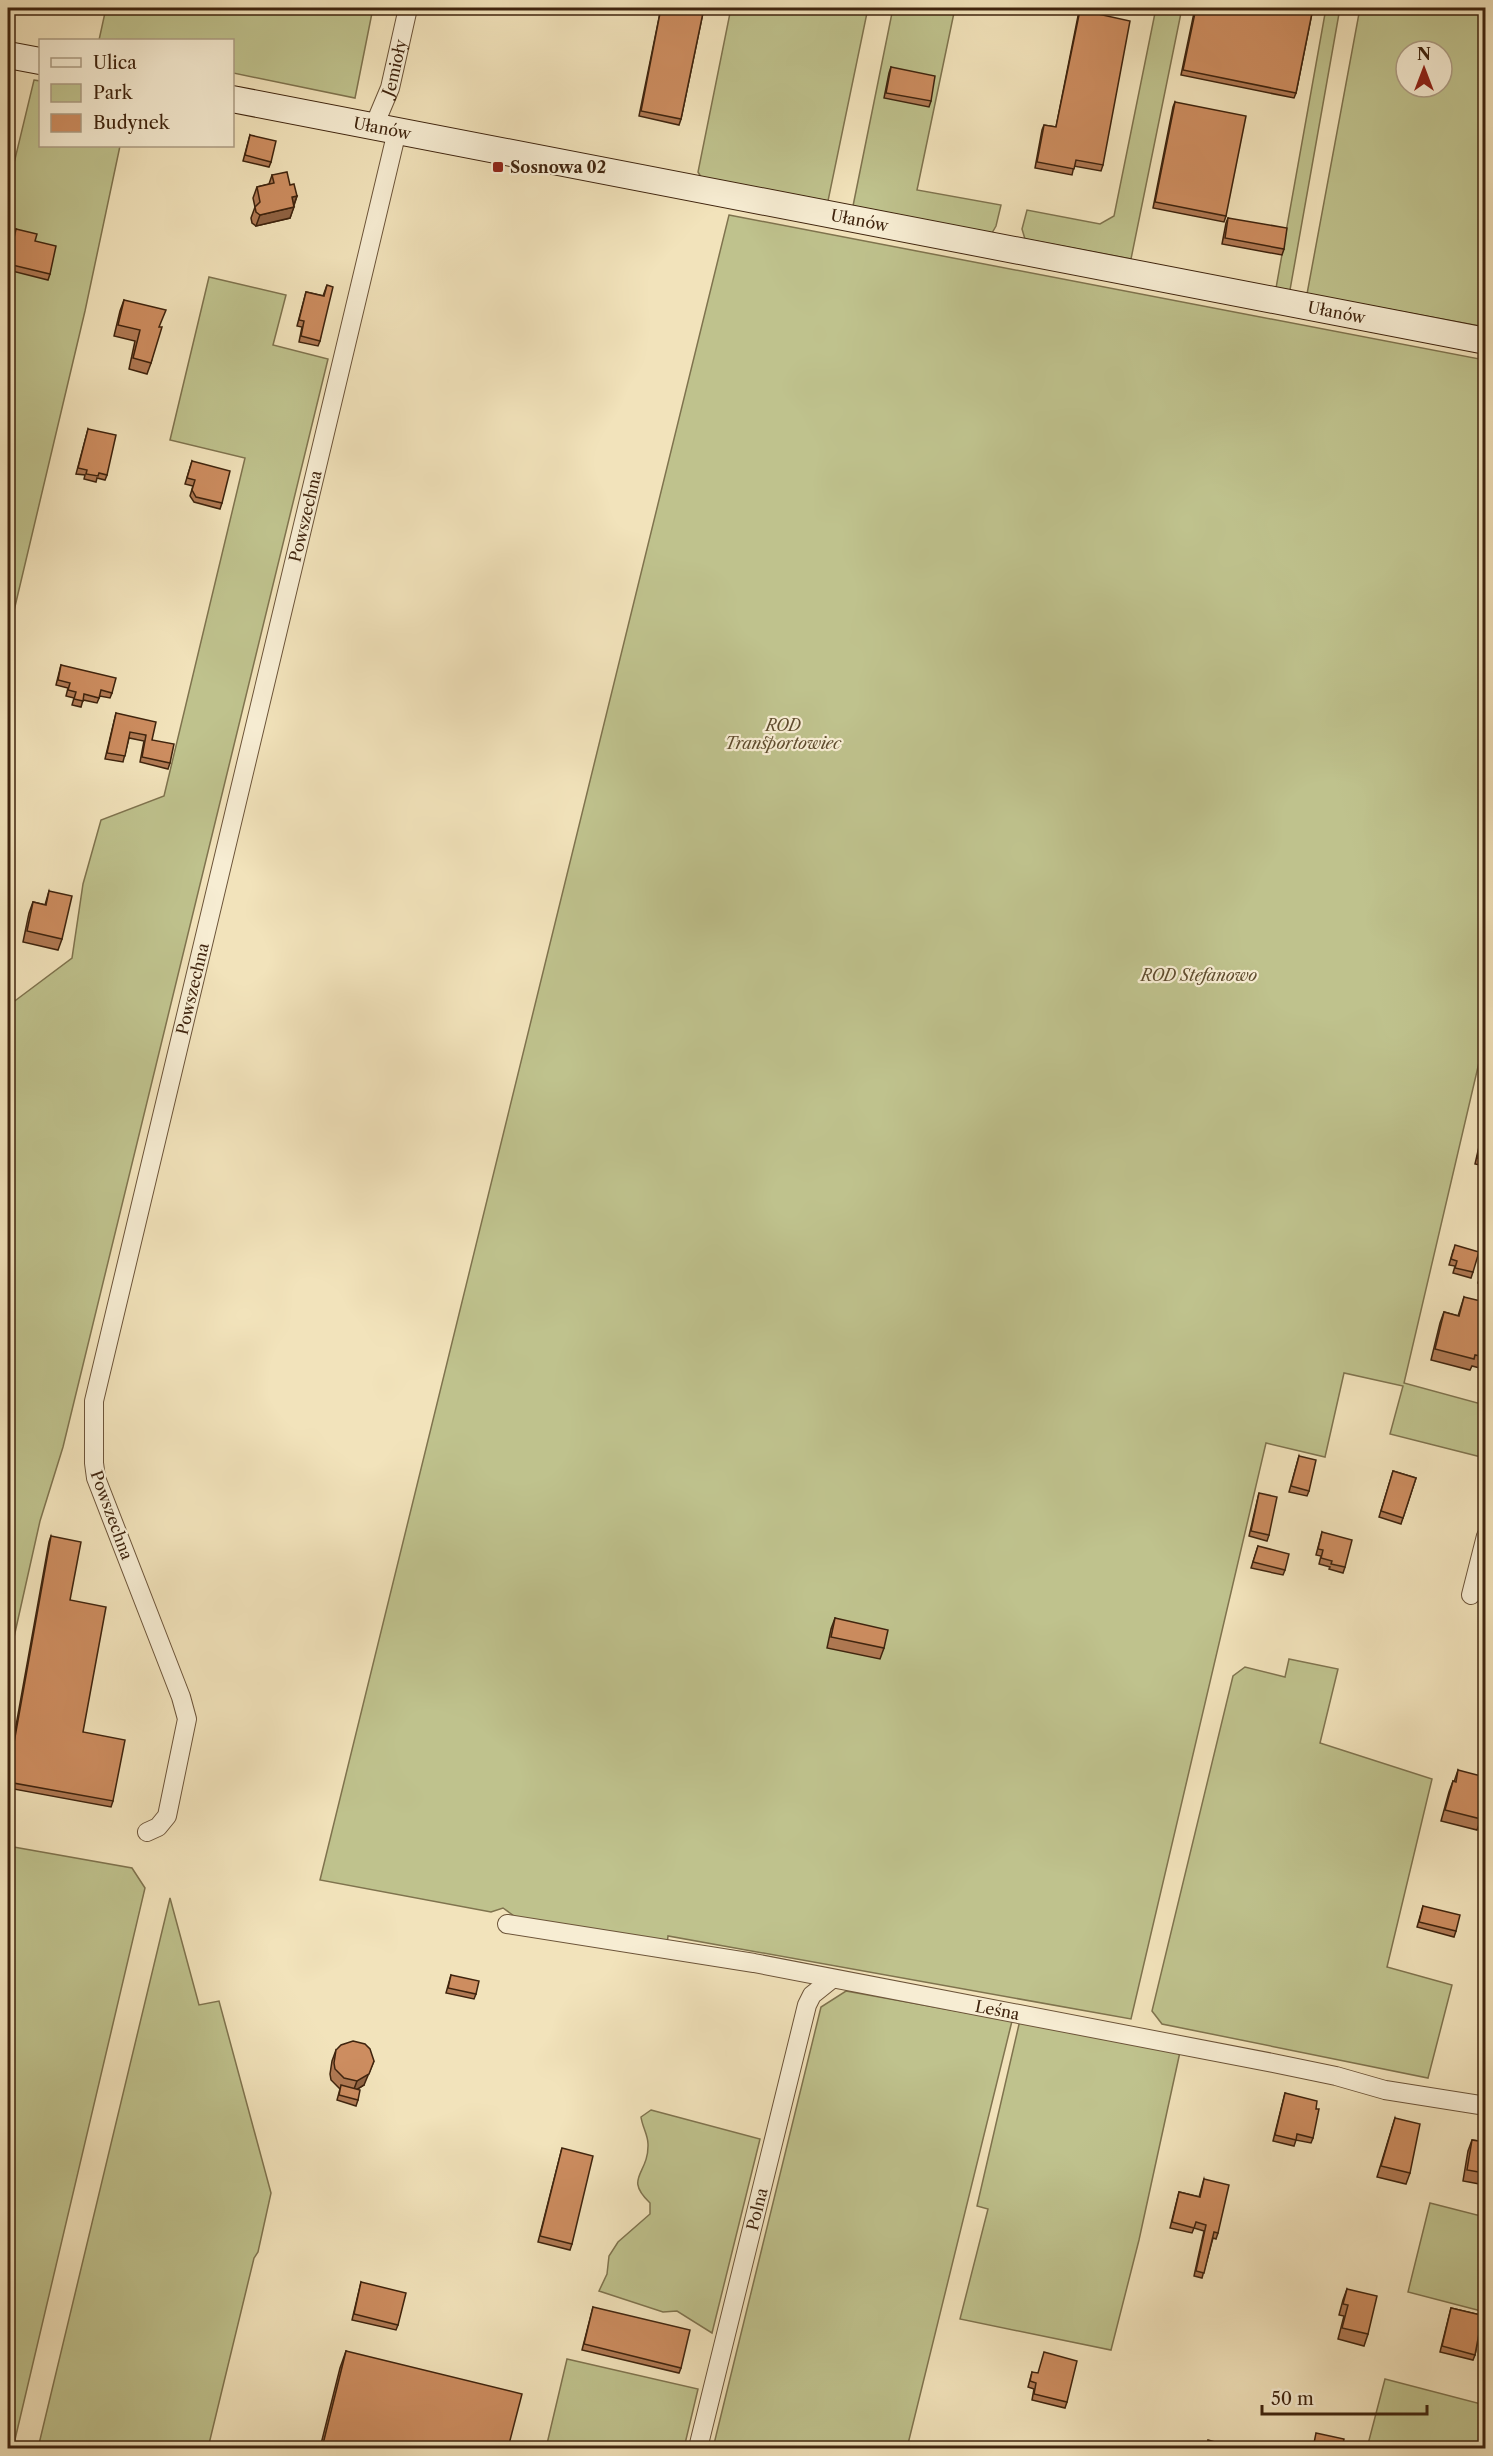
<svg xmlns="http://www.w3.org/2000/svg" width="1493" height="2456" viewBox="0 0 1493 2456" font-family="'Libre Caslon Text',serif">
<rect width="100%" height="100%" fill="#f2e3bb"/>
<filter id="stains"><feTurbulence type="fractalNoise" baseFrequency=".00333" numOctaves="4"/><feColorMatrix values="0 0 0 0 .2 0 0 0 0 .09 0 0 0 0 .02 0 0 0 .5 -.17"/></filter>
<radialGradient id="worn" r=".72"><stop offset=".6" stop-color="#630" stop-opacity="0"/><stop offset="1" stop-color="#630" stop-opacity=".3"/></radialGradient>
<g fill="#bfc28d" stroke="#7f734e" stroke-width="1.5" fill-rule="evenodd">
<path d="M 106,8 L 373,8 L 355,98 L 233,73 L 232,40 L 99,40 Z"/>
<path d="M 731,8 L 868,8 L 828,201 L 701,177 L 698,172 Z"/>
<path d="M 893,8 L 955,8 L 917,190 L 1001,205 L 996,226 L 992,233 L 853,206 Z"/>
<path d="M 1156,8 L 1182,8 L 1131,259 L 1025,239 L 1022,229 L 1027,210 L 1100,224 L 1114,216 Z"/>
<path d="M 1326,8 L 1340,8 L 1290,290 L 1276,288 Z"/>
<path d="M 1360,8 L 1485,8 L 1485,327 L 1307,294 ZM 1406,51 L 1442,51 L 1442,87 L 1406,87 Z"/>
<path d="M 34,80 L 40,81 L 40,146 L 120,146 L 85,311 L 8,636 L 8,188 Z"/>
<path d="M 729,215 L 1485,360 L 1485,1037 L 1404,1383 L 1485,1405 L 1485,1458 L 1390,1434 L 1403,1386 L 1344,1373 L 1325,1457 L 1266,1443 L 1131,2019 L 668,1936 L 667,1945 L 517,1918 L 503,1908 L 491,1912 L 320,1880 Z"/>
<path d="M 209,277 L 286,295 L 273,345 L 328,359 L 63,1447 L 40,1521 L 8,1664 L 8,1006 L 72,958 L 83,884 L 101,820 L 164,796 L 245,458 L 170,440 Z"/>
<path d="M 1289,1659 L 1338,1669 L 1320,1743 L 1432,1779 L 1387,1967 L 1452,1985 L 1428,2078 L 1162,2024 L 1152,2011 L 1233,1676 L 1245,1667 L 1285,1677 Z"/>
<path d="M 8,1846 L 132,1868 L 145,1888 L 13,2448 L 8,2448 Z"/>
<path d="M 170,1898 L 199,2005 L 219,2001 L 271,2193 L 258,2252 L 254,2258 L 208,2448 L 38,2448 Z"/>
<path d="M 846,1991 L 1012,2021 L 907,2448 L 713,2448 L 821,2007 Z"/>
<path d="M 1020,2020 L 1180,2052 L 1139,2240 L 1111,2350 L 960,2319 L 988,2209 L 977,2206 Z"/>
<path d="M 651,2110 L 760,2139 L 712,2333 L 677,2311 L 663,2312 L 599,2291 L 607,2274 L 609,2256 L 618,2242 L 650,2214 L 650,2203 C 623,2177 649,2175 648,2144 C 648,2135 642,2126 641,2117 Z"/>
<path d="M 1430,2203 L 1485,2217 L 1485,2312 L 1408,2292 Z"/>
<path d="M 567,2359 L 698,2389 L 684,2448 L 546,2448 Z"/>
<path d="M 1385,2379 L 1485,2405 L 1485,2430 L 1481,2448 L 1367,2448 Z"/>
</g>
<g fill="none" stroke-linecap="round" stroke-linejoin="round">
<defs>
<g id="street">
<path id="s1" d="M 374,126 L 390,88 L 408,8"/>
<path d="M 1471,1595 L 1486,1536"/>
<path id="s2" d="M 147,1832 L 158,1827 L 167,1816 L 187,1719 L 181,1697 L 96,1478 L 94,1463 L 94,1401 L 397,131"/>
<path id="s3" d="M 507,1924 L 754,1963 L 1273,2063 L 1336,2076 L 1385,2090 L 1486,2106"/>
<path id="s4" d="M 698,2448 L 807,2005 L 812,1995 L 832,1979"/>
</g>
<g id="secondary">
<path d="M 8,55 L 40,61"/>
<path id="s5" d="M 232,99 L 1486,341"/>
</g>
</defs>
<use href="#street" stroke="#6c5439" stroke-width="20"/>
<use href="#secondary" stroke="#3f240e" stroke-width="28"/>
<use href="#street" stroke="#f7edd3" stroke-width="18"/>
<use href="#secondary" stroke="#f7edd3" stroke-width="26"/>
</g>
<g fill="#b07953" stroke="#3f240e" stroke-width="1.5">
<path d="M 661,8 L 704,8 L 681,119 L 679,125 L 639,116 Z"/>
<path d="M 1195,8 L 1313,8 L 1296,93 L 1294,98 L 1181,75 Z"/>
<path d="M 1080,10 L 1103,165 L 1101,171 L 1074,166 L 1072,175 L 1035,168 L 1042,130 L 1044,125 L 1056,127 L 1078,16 Z"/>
<path d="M 891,67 L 931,101 L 929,107 L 884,98 L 889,73 Z"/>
<path d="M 1175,102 L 1226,216 L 1224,222 L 1153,208 L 1173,107 Z"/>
<path d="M 250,135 L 271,162 L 269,167 L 243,161 Z"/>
<path d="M 272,175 L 290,185 L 297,196 L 290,218 L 256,226 L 252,223 L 251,218 L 255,207 L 253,198 L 257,187 L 269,184 Z"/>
<path d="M 1228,218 L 1284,249 L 1282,255 L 1222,244 L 1226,223 Z"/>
<path d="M 16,229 L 35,241 L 50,274 L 48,280 L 8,270 L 8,261 Z"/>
<path d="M 327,285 L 320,341 L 318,346 L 299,342 L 302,327 L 297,326 L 306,292 L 323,296 Z"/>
<path d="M 124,300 L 159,327 L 151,363 L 147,374 L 129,369 L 135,341 L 114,336 L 120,311 Z"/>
<path d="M 88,429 L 107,475 L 105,480 L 97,478 L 96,482 L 84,479 L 85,475 L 76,474 Z"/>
<path d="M 192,461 L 222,503 L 220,509 L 194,502 L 190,496 L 193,486 L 185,484 Z"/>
<path d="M 61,665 L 112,693 L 110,698 L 100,696 L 97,703 L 83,700 L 81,707 L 72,705 L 74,698 L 66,696 L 68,688 L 56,685 Z"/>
<path d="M 116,713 L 152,740 L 170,763 L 168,769 L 140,762 L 144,741 L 129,738 L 123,762 L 105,759 Z"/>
<path d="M 49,891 L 62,939 L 58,950 L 23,942 L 29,913 L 33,902 L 45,905 Z"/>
<path d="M 1484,1125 L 1485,1125 L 1485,1166 L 1475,1164 Z"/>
<path d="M 1453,1251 L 1473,1272 L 1471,1278 L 1453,1273 L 1455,1266 L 1449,1265 Z"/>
<path d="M 1485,1257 L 1485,1285 L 1478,1283 Z"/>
<path d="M 1464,1297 L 1482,1328 L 1485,1329 L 1485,1366 L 1483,1369 L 1472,1366 L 1470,1370 L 1431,1360 L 1440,1323 L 1444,1312 L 1458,1316 Z"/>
<path d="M 1299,1456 L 1309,1491 L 1307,1496 L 1289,1492 Z"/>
<path d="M 1393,1471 L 1416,1478 L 1401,1524 L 1379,1517 Z"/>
<path d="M 1259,1493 L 1269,1535 L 1267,1541 L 1249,1536 Z"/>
<path d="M 1322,1532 L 1345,1567 L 1343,1573 L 1329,1569 L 1330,1567 L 1319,1564 L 1321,1556 L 1316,1555 Z"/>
<path d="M 51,1536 L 70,1600 L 83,1732 L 113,1801 L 111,1807 L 8,1788 L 8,1770 L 49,1542 Z"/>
<path d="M 1258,1546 L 1285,1570 L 1283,1575 L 1251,1568 Z"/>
<path d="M 835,1618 L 884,1648 L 880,1659 L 827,1648 L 831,1629 Z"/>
<path d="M 1458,1770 L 1481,1819 L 1477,1830 L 1441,1821 L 1449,1792 L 1453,1781 L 1454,1782 Z"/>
<path d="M 1423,1906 L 1456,1931 L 1454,1937 L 1417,1927 Z"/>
<path d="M 451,1975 L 476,1994 L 474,1999 L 446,1993 Z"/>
<path d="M 336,2050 L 364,2085 L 357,2089 L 358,2100 L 356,2106 L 337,2100 L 340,2089 L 331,2080 L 330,2074 L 332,2061 Z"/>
<path d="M 1285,2093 L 1316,2109 L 1313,2138 L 1311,2143 L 1296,2140 L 1294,2146 L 1273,2141 Z"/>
<path d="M 1395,2118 L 1410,2173 L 1406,2184 L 1377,2177 Z"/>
<path d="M 1472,2140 L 1485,2142 L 1485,2185 L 1463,2181 L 1468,2151 Z"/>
<path d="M 562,2148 L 572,2244 L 570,2250 L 538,2242 Z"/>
<path d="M 1204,2179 L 1218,2233 L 1216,2239 L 1213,2238 L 1202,2278 L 1194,2276 L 1204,2231 L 1194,2228 L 1192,2233 L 1170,2228 L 1179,2192 L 1199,2197 Z"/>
<path d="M 361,2282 L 398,2325 L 396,2330 L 352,2320 Z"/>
<path d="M 1347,2289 L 1368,2334 L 1364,2346 L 1338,2339 L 1344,2316 L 1339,2315 L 1343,2300 Z"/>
<path d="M 593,2307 L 681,2368 L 679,2373 L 582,2350 Z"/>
<path d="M 1451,2308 L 1485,2316 L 1485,2336 L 1479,2334 L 1475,2355 L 1473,2360 L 1440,2352 Z"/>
<path d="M 346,2351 L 508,2448 L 320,2448 L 340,2368 Z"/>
<path d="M 1032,2372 L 1067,2402 L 1065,2408 L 1032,2400 L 1034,2389 L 1028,2387 Z"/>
</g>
<g fill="#906343" stroke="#3f240e" stroke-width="1.5">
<path d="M 297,196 L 293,207 L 292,197 Z"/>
<path d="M 294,207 L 290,218 L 256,226 L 260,215 Z"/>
<path d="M 374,2061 L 364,2085 L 353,2092 L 357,2081 Z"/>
</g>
<g fill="#cd8d60" stroke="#3f240e" stroke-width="1.5">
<path d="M 661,8 L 704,8 L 681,119 L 641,111 Z"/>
<path d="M 1196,8 L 1313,8 L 1296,93 L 1183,70 Z"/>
<path d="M 1080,10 L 1130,21 L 1103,165 L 1076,160 L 1074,169 L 1037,162 L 1044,125 L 1056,127 Z"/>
<path d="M 891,67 L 935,76 L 931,101 L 886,93 Z"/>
<path d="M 1175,102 L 1246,116 L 1226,216 L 1155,202 Z"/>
<path d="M 250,135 L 276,141 L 271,162 L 245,155 Z"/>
<path d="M 287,172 L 290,185 L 294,184 L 297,196 L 292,197 L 294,207 L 260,215 L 256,212 L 255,207 L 260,202 L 257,187 L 274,183 L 272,175 Z"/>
<path d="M 1228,218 L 1287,228 L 1284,249 L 1225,238 Z"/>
<path d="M 16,229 L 37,234 L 35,241 L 56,246 L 50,274 L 8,264 Z"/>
<path d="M 327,285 L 333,287 L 320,341 L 301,336 L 304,321 L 299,320 L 306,292 L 324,296 Z"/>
<path d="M 124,300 L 166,310 L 159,327 L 162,327 L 151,363 L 133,358 L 140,330 L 118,325 Z"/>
<path d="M 88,429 L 116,435 L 107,475 L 99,473 L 98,476 L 86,474 L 87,470 L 78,468 Z"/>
<path d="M 192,461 L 230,471 L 222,503 L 196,497 L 192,490 L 195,480 L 187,478 Z"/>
<path d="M 61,665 L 116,678 L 112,693 L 101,690 L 99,698 L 84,694 L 83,701 L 74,699 L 76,692 L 68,690 L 70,683 L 58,680 Z"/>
<path d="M 116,713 L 156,722 L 152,740 L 174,744 L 170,763 L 142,757 L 146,735 L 130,732 L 125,756 L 107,753 Z"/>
<path d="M 49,891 L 72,896 L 62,939 L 27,931 L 33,902 L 46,905 Z"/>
<path d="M 1484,1125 L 1485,1125 L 1485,1160 L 1477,1158 Z"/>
<path d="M 1455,1245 L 1479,1252 L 1473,1272 L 1455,1268 L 1457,1261 L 1451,1259 Z"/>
<path d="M 1485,1258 L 1485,1279 L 1480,1278 Z"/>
<path d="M 1464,1297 L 1485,1302 L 1485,1314 L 1482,1328 L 1485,1329 L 1485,1357 L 1475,1355 L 1474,1359 L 1435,1349 L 1444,1312 L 1459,1316 Z"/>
<path d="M 1299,1456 L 1316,1460 L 1309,1491 L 1291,1486 Z"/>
<path d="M 1393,1471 L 1416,1478 L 1403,1518 L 1381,1511 Z"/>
<path d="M 1259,1493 L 1277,1497 L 1269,1535 L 1251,1531 Z"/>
<path d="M 1322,1532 L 1352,1540 L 1345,1567 L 1331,1564 L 1332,1561 L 1321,1558 L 1323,1550 L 1318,1549 Z"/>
<path d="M 51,1536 L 81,1542 L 70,1600 L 106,1607 L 83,1732 L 125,1740 L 113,1801 L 8,1782 L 8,1776 Z"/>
<path d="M 1258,1546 L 1289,1554 L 1285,1570 L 1253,1562 Z"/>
<path d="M 835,1618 L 888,1630 L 884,1648 L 831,1637 Z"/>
<path d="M 1458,1770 L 1485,1777 L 1485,1802 L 1481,1819 L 1445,1810 L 1453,1781 L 1456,1782 Z"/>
<path d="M 1423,1906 L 1460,1915 L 1456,1931 L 1419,1922 Z"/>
<path d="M 451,1975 L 479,1981 L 476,1994 L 448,1988 Z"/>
<path d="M 353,2041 L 365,2044 L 370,2049 L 374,2061 L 369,2074 L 357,2081 L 344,2078 L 335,2069 L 334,2063 L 336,2050 L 341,2045 Z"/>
<path d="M 341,2085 L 360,2090 L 358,2100 L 339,2095 Z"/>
<path d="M 1285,2093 L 1317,2101 L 1316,2109 L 1319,2109 L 1313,2138 L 1297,2134 L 1296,2140 L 1275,2135 Z"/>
<path d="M 1395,2118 L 1420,2124 L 1410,2173 L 1381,2166 Z"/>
<path d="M 1472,2140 L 1485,2142 L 1485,2173 L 1467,2170 Z"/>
<path d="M 562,2148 L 593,2156 L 572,2244 L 540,2236 Z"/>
<path d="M 1204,2179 L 1229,2185 L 1218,2233 L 1214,2232 L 1204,2273 L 1196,2271 L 1206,2225 L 1196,2222 L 1194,2228 L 1172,2222 L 1179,2192 L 1200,2197 Z"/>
<path d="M 361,2282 L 406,2293 L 398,2325 L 354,2314 Z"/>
<path d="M 1347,2289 L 1377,2296 L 1368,2334 L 1342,2328 L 1348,2305 L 1343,2304 Z"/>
<path d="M 593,2307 L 690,2330 L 681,2368 L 584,2344 Z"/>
<path d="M 1451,2308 L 1485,2316 L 1485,2330 L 1480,2328 L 1475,2355 L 1442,2346 Z"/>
<path d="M 346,2351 L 522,2394 L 508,2448 L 322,2448 Z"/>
<path d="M 1044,2352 L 1077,2361 L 1067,2402 L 1034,2394 L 1036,2383 L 1030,2381 L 1032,2372 L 1038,2373 Z"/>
<path d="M 1316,2433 L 1344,2439 L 1342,2448 L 1313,2448 Z"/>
<path d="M 1208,2440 L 1222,2444 L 1220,2448 L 1206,2448 Z"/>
</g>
<rect fill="#8f2418" stroke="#f7edd3" stroke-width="2" x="492" y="161" width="12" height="12" rx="3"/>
<g text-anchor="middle" stroke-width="4.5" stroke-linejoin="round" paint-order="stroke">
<g font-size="16" fill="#3f240e" stroke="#f7edd3">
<text dy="6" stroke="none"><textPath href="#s1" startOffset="62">Jemioły</textPath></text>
<text dy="6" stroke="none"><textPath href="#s5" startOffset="153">Ułanów</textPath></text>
<text dy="6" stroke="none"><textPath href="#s5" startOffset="639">Ułanów</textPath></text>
<text dy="6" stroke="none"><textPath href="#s5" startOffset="1125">Ułanów</textPath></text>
<text dy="6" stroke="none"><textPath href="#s2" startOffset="1370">Powszechna</textPath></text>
<text dy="6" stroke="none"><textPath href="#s2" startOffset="884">Powszechna</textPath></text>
<text transform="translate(112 1515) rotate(70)" y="6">Powszechna</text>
<text dy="6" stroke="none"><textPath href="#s3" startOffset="498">Leśna</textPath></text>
<text dy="6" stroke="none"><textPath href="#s4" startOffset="246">Polna</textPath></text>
</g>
<g font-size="16" font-weight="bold" fill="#3f240e" stroke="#f7edd3" text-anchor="start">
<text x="510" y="173">Sosnowa 02</text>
</g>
<g font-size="16" font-style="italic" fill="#5f4c2e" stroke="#f7edd3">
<text x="783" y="731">ROD<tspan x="783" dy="18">Transportowiec</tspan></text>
<text x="1199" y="981">ROD Stefanowo</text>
</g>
</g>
<rect width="1493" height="2456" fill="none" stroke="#f2e3bb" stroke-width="30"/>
<rect x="9" y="9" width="1475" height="2438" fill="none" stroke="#3f240e" stroke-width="3"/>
<rect x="15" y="15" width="1463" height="2426" fill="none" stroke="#3f240e" stroke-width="1.5"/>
<rect x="39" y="39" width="195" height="108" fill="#f7edd3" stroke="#ad9d84" stroke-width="1.5"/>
<rect x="51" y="58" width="30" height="9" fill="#f7edd3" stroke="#ad9d84" stroke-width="1.5"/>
<text x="93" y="69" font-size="18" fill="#3f240e">Ulica</text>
<rect x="51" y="84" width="30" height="18" fill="#bfc28d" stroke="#ad9d84" stroke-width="1.5"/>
<text x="93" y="99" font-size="18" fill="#3f240e">Park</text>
<rect x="51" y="114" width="30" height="18" fill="#cd8d60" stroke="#ad9d84" stroke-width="1.5"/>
<text x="93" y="129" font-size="18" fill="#3f240e">Budynek</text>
<g transform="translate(1424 69)"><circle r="28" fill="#f7edd3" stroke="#ad9d84" stroke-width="1.5"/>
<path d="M0-4.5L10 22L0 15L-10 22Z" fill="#8f2418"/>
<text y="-9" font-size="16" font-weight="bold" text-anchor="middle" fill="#3f240e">N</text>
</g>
<path d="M1262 2405v9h165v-9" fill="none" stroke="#3f240e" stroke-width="3"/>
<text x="1271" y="2405" font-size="18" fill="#3f240e" stroke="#f7edd3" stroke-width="4.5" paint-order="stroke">50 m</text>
<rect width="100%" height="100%" filter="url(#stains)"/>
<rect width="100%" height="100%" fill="url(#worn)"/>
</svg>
